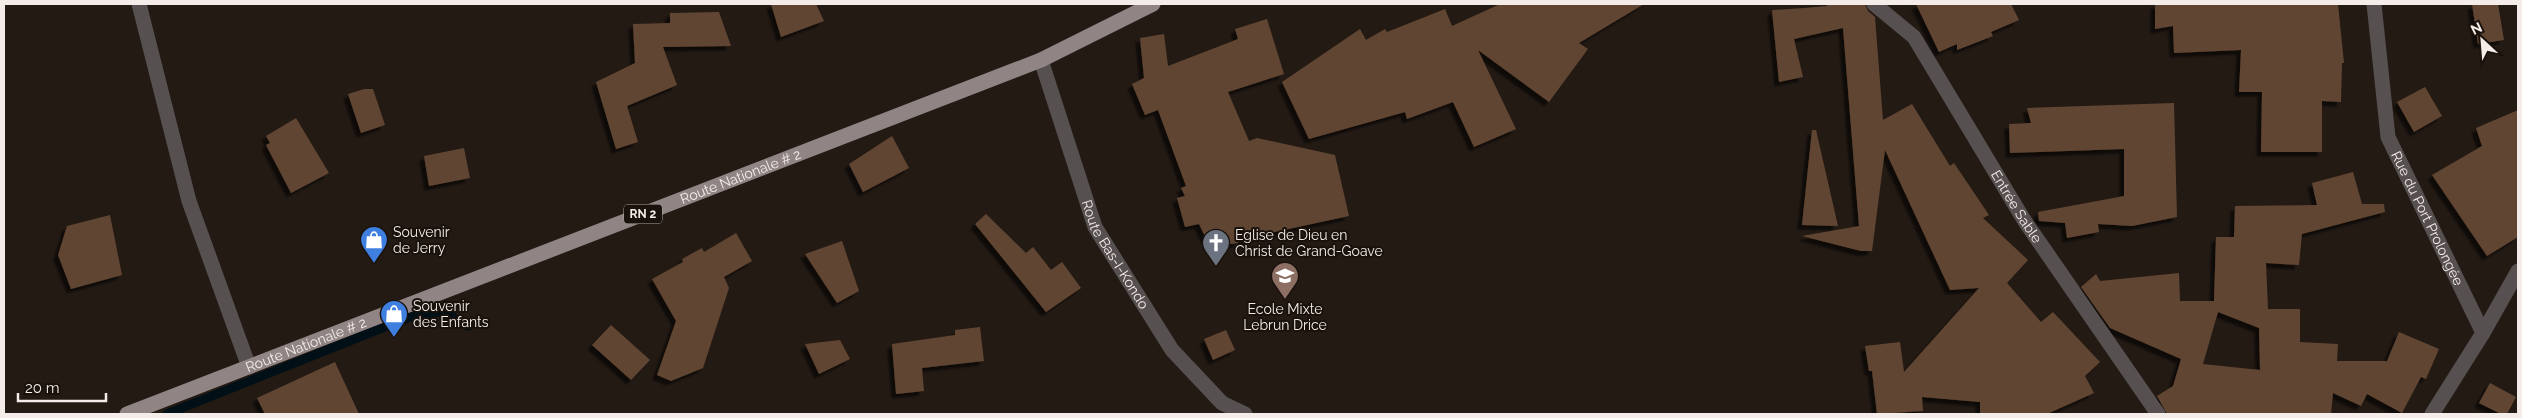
<svg xmlns="http://www.w3.org/2000/svg" width="2522" height="418" viewBox="0 0 2522 418" font-family="Raleway,sans-serif">
<defs>
<filter id="shadow"><feDropShadow dx="-4.5" dy="4.5" stdDeviation="1" flood-color="#0009"/></filter>
</defs>
<rect width="100%" height="100%" fill="#231a14"/>
<g fill="none" stroke-linecap="round" stroke-linejoin="round">
<path stroke="#001016" stroke-width="9" d="M 167,414 L 415,315 L 447,311 L 458,322 L 468,326"/>
</g>
<g fill="#614531" fill-rule="evenodd" filter="url(#shadow)">
<path d="M 771,4 L 816,4 L 824,21 L 781,37 Z"/>
<path d="M 1500,4 L 1644,4 L 1579,43 L 1588,49 L 1549,102 L 1478,50 L 1516,129 L 1474,147 L 1453,102 L 1407,119 L 1405,112 L 1309,139 L 1282,82 L 1360,29 L 1366,40 L 1385,29 L 1387,32 L 1445,9 L 1452,26 Z"/>
<path d="M 1827,4 L 1865,4 L 1868,11 L 1875,17 L 1883,120 L 1912,104 L 1950,166 L 1954,163 L 1989,215 L 1983,218 L 2028,260 L 2007,283 L 2041,322 L 2053,312 L 2100,362 L 2085,376 L 2094,393 L 2047,414 L 1980,413 L 1980,402 L 1922,397 L 1923,411 L 1877,414 L 1872,371 L 1869,371 L 1865,346 L 1900,342 L 1904,372 L 1979,288 L 1950,290 L 1885,150 L 1872,251 L 1861,251 L 1802,236 L 1859,226 L 1843,28 L 1794,39 L 1803,77 L 1779,82 L 1772,10 L 1804,8 L 1827,6 Z"/>
<path d="M 1916,4 L 2011,4 L 2019,20 L 1991,32 L 1993,36 L 1957,50 L 1957,44 L 1939,52 Z"/>
<path d="M 2155,4 L 2338,4 L 2344,63 L 2342,63 L 2341,102 L 2322,101 L 2322,152 L 2261,152 L 2262,92 L 2239,92 L 2241,50 L 2174,53 L 2173,26 L 2155,29 Z"/>
<path d="M 2472,4 L 2498,4 L 2504,40 L 2478,44 Z"/>
<path d="M 719,12 L 731,46 L 663,47 L 677,85 L 627,106 L 638,142 L 616,149 L 596,82 L 635,63 L 633,24 L 670,23 L 670,13 Z"/>
<path d="M 1267,19 L 1284,74 L 1228,92 L 1249,141 L 1257,138 L 1335,155 L 1349,216 L 1238,240 L 1238,243 L 1210,247 L 1199,224 L 1185,227 L 1177,198 L 1185,196 L 1181,188 L 1186,186 L 1158,110 L 1145,115 L 1132,84 L 1144,78 L 1140,38 L 1164,34 L 1168,66 L 1238,39 L 1235,29 Z"/>
<path d="M 2425,87 L 2442,116 L 2414,132 L 2397,102 Z"/>
<path d="M 364,89 L 373,89 L 385,125 L 361,133 L 348,94 Z"/>
<path d="M 2174,103 L 2177,217 L 2132,226 L 2098,224 L 2099,232 L 2067,238 L 2065,223 L 2039,221 L 2038,212 L 2124,196 L 2124,149 L 2010,153 L 2009,124 L 2031,123 L 2027,108 Z"/>
<path d="M 2518,110 L 2518,237 L 2487,256 L 2432,175 L 2482,146 L 2476,128 Z"/>
<path d="M 296,118 L 329,173 L 291,193 L 266,145 L 270,143 L 266,136 Z"/>
<path d="M 1812,130 L 1816,130 L 1838,226 L 1802,225 Z"/>
<path d="M 892,136 L 909,168 L 863,192 L 849,164 Z"/>
<path d="M 464,148 L 470,178 L 429,186 L 424,156 Z"/>
<path d="M 2353,172 L 2362,204 L 2384,204 L 2385,212 L 2302,234 L 2299,265 L 2266,263 L 2268,309 L 2300,309 L 2300,342 L 2338,344 L 2337,361 L 2387,361 L 2399,332 L 2439,349 L 2426,379 L 2421,377 L 2402,413 L 2367,394 L 2361,406 L 2333,393 L 2331,414 L 2167,414 L 2157,396 L 2173,386 L 2181,359 L 2110,328 L 2081,287 L 2096,274 L 2100,281 L 2179,273 L 2180,301 L 2214,301 L 2216,237 L 2234,237 L 2235,206 L 2317,205 L 2312,183 ZM 2218,312 L 2259,328 L 2260,370 L 2203,364 Z"/>
<path d="M 986,214 L 1026,253 L 1033,247 L 1051,270 L 1062,262 L 1081,288 L 1046,312 L 975,224 Z"/>
<path d="M 110,215 L 122,275 L 71,289 L 58,255 L 67,226 Z"/>
<path d="M 736,233 L 752,261 L 724,277 L 729,288 L 703,368 L 671,381 L 657,375 L 676,321 L 652,279 L 683,262 L 682,259 L 702,248 L 704,252 Z"/>
<path d="M 842,241 L 859,291 L 837,303 L 805,254 Z"/>
<path d="M 611,325 L 650,360 L 631,380 L 592,345 Z"/>
<path d="M 980,327 L 984,361 L 922,368 L 924,391 L 896,394 L 892,344 L 955,335 L 955,330 Z"/>
<path d="M 1226,330 L 1235,350 L 1213,360 L 1204,339 Z"/>
<path d="M 840,340 L 850,359 L 819,374 L 805,344 Z"/>
<path d="M 335,362 L 359,414 L 265,414 L 257,398 Z"/>
<path d="M 2490,383 L 2516,397 L 2507,414 L 2501,414 L 2479,403 Z"/>
</g>
<g fill="none" stroke-linecap="round" stroke-linejoin="round">
<g stroke="#565050" stroke-width="15">
<path d="M 139,4 L 189,201 L 249,367"/>
<path id="s1" d="M 1874,4 L 1914,37 L 2024,220 L 2158,414"/>
<path id="s2" d="M 2374,4 L 2388,137 L 2483,333 L 2432,414"/>
<path id="s3" d="M 1041,60 L 1095,227 L 1172,350 L 1222,403 L 1245,414"/>
<path d="M 2483,333 L 2518,271"/>
</g>
<path stroke="#908484" stroke-width="15" id="s4" d="M 127,414 L 1041,60 L 1153,4"/>
</g>
<defs>
<symbol id="shop-pin" viewBox="-11 -11 22 30"><path d="M0 17L-7.5 6A9.5 9.5 0 1 1 7.5 6Z" fill="#3f7fe0" stroke="#19110b"/><path d="M-5-2.5h2.3a2.7 3.5 0 0 1 5.4 0H5L5.5 6h-11ZM-1.5-2.5h3a1.5 2.3 0 0 0-3 0Z" fill="#fff"/></symbol>
<symbol id="church-pin" viewBox="-11 -11 22 30"><path d="M0 17L-7.5 6A9.5 9.5 0 1 1 7.5 6Z" fill="#6b7280" stroke="#19110b"/><path d="M-1.2-6h2.4v3.5h3.3v2.4h-3.3V6h-2.4V-.1h-3.3v-2.4h3.3Z" fill="#fff"/></symbol>
<symbol id="school-pin" viewBox="-11 -11 22 30"><path d="M0 17L-7.5 6A9.5 9.5 0 1 1 7.5 6Z" fill="#8d6e63" stroke="#19110b"/><path d="M0-5L7-2L0 1L-7-2ZM-4 1L0 2.5L4 1V4Q0 6-4 4Z" fill="#fff"/></symbol>
</defs>
<g fill-rule="evenodd">
<use href="#shop-pin" x="358" y="224" width="32" height="43"/>
<use href="#church-pin" x="1200" y="227" width="32" height="43"/>
<use href="#school-pin" x="1269" y="260" width="32" height="43"/>
<use href="#shop-pin" x="378" y="298" width="32" height="43"/>
</g>
<g text-anchor="middle" stroke-width="4" stroke-linejoin="round" paint-order="stroke">
<rect fill="#19110b" stroke="#b2aaa6" stroke-width="1" x="624" y="204.5" width="38" height="19" rx="4"/>
<g font-size="12" font-weight="bold" fill="#f3ece8">
<text x="643" y="218">RN 2</text>
</g>
<g font-size="14" fill="#f3ece8" stroke="#19110b">
<text dy="5" stroke="none"><textPath href="#s4" startOffset="658">Route Nationale # 2</textPath></text>
<text dy="5" stroke="none"><textPath href="#s1" startOffset="250">Entrée Sable</textPath></text>
<text dy="5" stroke="none"><textPath href="#s2" startOffset="224">Rue du Port Prolongée</textPath></text>
<text dy="5" stroke="none"><textPath href="#s3" startOffset="209">Route Bas-I-Kondo</textPath></text>
<text dy="5" stroke="none"><textPath href="#s4" startOffset="192">Route Nationale # 2</textPath></text>
</g>
<g font-size="14" fill="#f3ece8" stroke="#19110b" text-anchor="start">
<text x="393" y="237">Souvenir<tspan x="393" dy="16">de Jerry</tspan></text>
<text x="1235" y="240">Eglise de Dieu en<tspan x="1235" dy="16">Christ de Grand-Goave</tspan></text>
<text x="413" y="311">Souvenir<tspan x="413" dy="16">des Enfants</tspan></text>
<text x="1285" y="314" text-anchor="middle">Ecole Mixte<tspan x="1285" dy="16">Lebrun Drice</tspan></text>
</g>
</g>
<rect width="2522" height="418" fill="none" stroke="#f3ece8" stroke-width="10"/>
<g transform="translate(2482 40) rotate(334)" stroke="#19110b" stroke-width="4" paint-order="stroke">
<path d="M0-4L9 19L0 12L-9 19Z" fill="#f3ece8"/>
<text y="-8" font-size="14" font-weight="bold" text-anchor="middle" fill="#f3ece8">N</text>
</g>
<path d="M18 393v8h88v-8" fill="none" stroke="#f3ece8" stroke-width="2.5"/>
<text x="25" y="393" font-size="15" fill="#f3ece8" stroke="#19110b" stroke-width="4" paint-order="stroke">20 m</text>
</svg>
